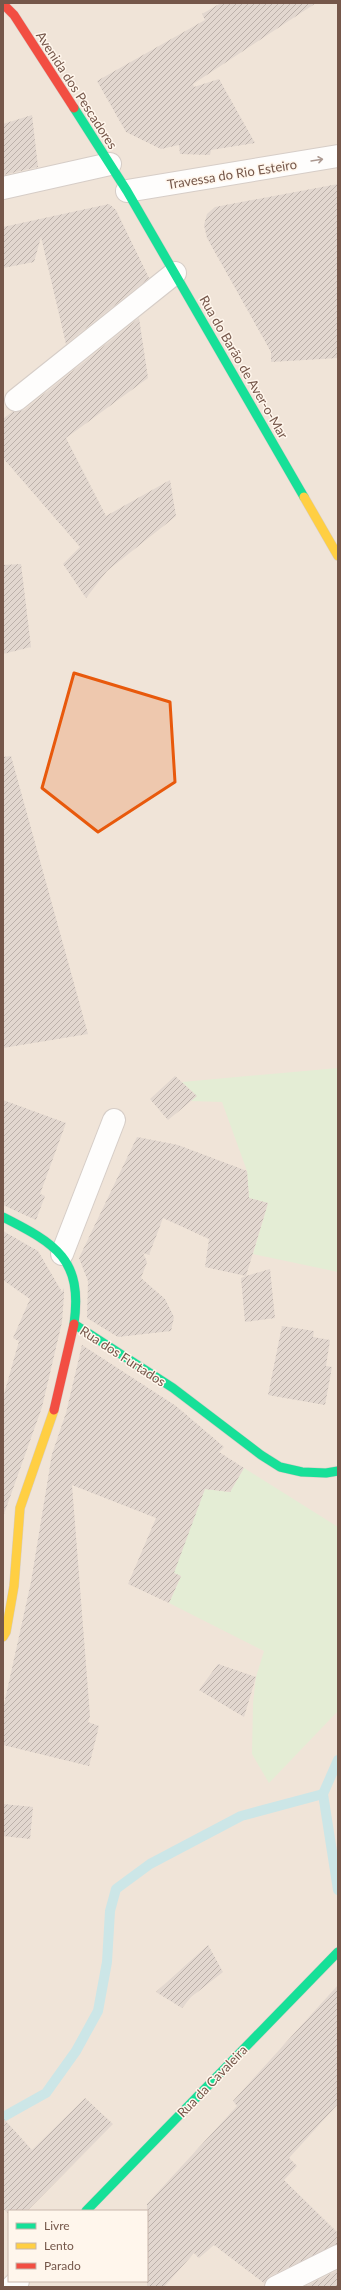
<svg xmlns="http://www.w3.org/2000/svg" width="341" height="2290" viewBox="0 0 341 2290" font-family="Lato,sans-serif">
<defs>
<pattern id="building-hatch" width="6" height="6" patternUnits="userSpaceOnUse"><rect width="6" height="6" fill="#e2d7cf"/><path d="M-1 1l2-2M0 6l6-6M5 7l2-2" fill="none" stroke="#bcb1aa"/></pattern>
</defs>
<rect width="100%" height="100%" fill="#f7f1ea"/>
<path fill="#f0e4d8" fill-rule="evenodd" d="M 3,3 L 338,3 L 338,2287 L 3,2287 ZM 9,2211 L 147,2211 L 147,2281 L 9,2281 Z"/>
<g fill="#e4edd5">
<path d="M 338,1068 L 338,1272 L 253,1254 L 268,1203 L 249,1198 L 247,1171 L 222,1102 L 191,1101 L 195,1094 L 182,1082 Z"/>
<path d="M 244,1468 L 338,1527 L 338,1711 L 269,1783 L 252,1754 L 253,1703 L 256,1677 L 264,1651 L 169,1603 L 181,1576 L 165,1569 L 205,1489 L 230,1492 Z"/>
</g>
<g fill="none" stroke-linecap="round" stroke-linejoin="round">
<g stroke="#cce6e7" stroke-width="10">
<path d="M 338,1760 L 323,1794 L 338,1890"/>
<path d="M 3,2117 L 46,2093 L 76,2051 L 98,2011 L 107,1962 L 110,1911 L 116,1889 L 150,1864 L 241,1816 L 323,1794"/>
</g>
</g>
<g fill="url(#building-hatch)">
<path d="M 221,3 L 316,3 L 193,84 L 194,87 L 219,79 L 255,143 L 211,150 L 210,155 L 180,154 L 179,145 L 161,149 L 126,132 L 97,81 L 205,20 L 202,14 Z"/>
<path d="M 32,115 L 38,167 L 3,175 L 3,124 Z"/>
<path d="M 338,184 L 338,358 L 271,362 L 271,352 L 207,238 L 204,225 L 207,214 L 215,207 Z"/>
<path d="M 109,204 L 116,210 L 149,278 L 66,344 L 41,237 L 34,262 L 3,268 L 3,227 Z"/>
<path d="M 139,318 L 148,378 L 66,438 L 106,516 L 170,480 L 176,516 L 107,571 L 86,598 L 63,564 L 80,547 L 3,458 L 3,419 L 12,412 L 24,410 Z"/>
<path d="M 21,564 L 31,647 L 3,654 L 3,565 Z"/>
<path d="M 11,756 L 88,1034 L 3,1048 L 3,757 Z"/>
<path d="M 175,1076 L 197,1096 L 168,1120 L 150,1099 Z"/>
<path d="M 3,1100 L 66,1123 L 40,1194 L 45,1196 L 36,1220 L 3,1205 Z"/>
<path d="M 137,1137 L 178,1145 L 247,1171 L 249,1198 L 268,1203 L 246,1276 L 270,1269 L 275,1318 L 245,1322 L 241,1278 L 246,1276 L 205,1267 L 209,1239 L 163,1218 L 149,1255 L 143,1253 L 147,1262 L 141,1278 L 165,1299 L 174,1317 L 171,1331 L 118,1337 L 87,1318 L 88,1281 L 79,1258 Z"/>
<path d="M 3,1231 L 38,1251 L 62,1292 L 64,1288 L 64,1295 L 62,1322 L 42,1407 L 4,1514 L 3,1398 L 19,1341 L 13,1338 L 30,1299 L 3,1280 Z"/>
<path d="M 282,1326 L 314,1331 L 313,1337 L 330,1340 L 326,1366 L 332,1367 L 325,1405 L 268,1395 Z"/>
<path d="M 82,1345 L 176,1406 L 224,1447 L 219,1452 L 244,1468 L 230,1492 L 205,1489 L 174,1573 L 181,1576 L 169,1603 L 128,1584 L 156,1518 L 72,1485 L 90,1716 L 88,1722 L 99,1726 L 89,1766 L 3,1745 L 3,1709 L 31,1582 L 52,1454 L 66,1413 Z"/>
<path d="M 218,1664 L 256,1677 L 244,1717 L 199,1690 Z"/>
<path d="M 3,1804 L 33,1807 L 30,1839 L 3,1836 Z"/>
<path d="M 208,1945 L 223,1972 L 191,1997 L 182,2008 L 156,1992 Z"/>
<path d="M 338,1985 L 338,2104 L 289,2158 L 297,2166 L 284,2180 L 338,2233 L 338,2244 L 270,2276 L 264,2283 L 214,2245 L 199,2258 L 194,2253 L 164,2287 L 147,2287 L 147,2204 L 237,2106 L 233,2101 Z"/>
<path d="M 85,2098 L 113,2124 L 27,2211 L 9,2211 L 9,2214 L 3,2209 L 3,2118 L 32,2150 Z"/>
<path d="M 338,2270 L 338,2287 L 304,2287 Z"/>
</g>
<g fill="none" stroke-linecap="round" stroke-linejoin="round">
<defs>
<g id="street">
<path d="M 3,188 L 110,164"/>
<path d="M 127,191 L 338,156"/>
<path d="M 16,400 L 175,273"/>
<path d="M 62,1254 L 114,1120"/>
<path d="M 12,2287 L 18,2281"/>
<path d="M 276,2287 L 338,2256"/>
</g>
<g id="fast">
<path d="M 74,108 L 127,191 L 304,497"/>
<path d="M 3,1217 C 56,1244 83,1259 74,1324 L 173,1388 L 261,1455 L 280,1467 L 302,1472 L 326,1473 L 338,1471"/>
<path d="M 86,2211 L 338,1952"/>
</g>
<g id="slow">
<path d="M 304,497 L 338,556"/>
<path d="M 3,1637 L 6,1632 L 14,1586 L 20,1508 L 54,1410"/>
</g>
<g id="jam">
<path d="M 3,4 L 14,15 L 74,108"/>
<path d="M 54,1410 L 74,1324"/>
</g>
</defs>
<use href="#street" stroke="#d6cdc7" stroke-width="24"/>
<use href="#fast" stroke="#d6cdc7" stroke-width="10"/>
<use href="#slow" stroke="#d6cdc7" stroke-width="10"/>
<use href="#jam" stroke="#d6cdc7" stroke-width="10"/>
<use href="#street" stroke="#fefdfc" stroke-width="22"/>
<use href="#fast" stroke="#16e098" stroke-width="9"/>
<use href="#slow" stroke="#ffcf43" stroke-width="9"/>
<use href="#jam" stroke="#f24e42" stroke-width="9"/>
</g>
<defs><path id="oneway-shaft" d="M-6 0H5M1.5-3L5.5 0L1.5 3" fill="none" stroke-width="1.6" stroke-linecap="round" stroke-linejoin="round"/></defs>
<use stroke="#ac9991" href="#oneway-shaft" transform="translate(317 160) rotate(-9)"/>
<path fill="#e8590c" fill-opacity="0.2" stroke="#e8590c" stroke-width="3" stroke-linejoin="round" d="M 74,673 L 170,702 L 175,782 L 98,832 L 42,788 Z"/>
<g text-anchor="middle" stroke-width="3" stroke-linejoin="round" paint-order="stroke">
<g font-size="13" fill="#75574a" stroke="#fff6ec">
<text transform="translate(77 90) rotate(57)" y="5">Avenida dos Pescadores</text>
<text transform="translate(232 174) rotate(-9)" y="5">Travessa do Rio Esteiro</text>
<text transform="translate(244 367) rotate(60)" y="5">Rua do Barão de Aver-o-Mar</text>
<text transform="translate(123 1356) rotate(33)" y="5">Rua dos Furtados</text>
<text transform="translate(212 2081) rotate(-46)" y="5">Rua da Cavaleira</text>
</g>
</g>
<rect width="341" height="2290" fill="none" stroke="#75574a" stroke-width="8"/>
<rect x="8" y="2210" width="140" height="72" fill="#fff6ec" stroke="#c8b6ab"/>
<rect x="16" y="2223" width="20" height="6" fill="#16e098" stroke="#c8b6ab"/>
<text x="44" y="2230" font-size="12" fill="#75574a">Livre</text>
<rect x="16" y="2243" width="20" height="6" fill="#ffcf43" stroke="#c8b6ab"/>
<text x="44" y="2250" font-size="12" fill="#75574a">Lento</text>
<rect x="16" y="2263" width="20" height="6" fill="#f24e42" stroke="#c8b6ab"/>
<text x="44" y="2270" font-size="12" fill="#75574a">Parado</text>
</svg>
